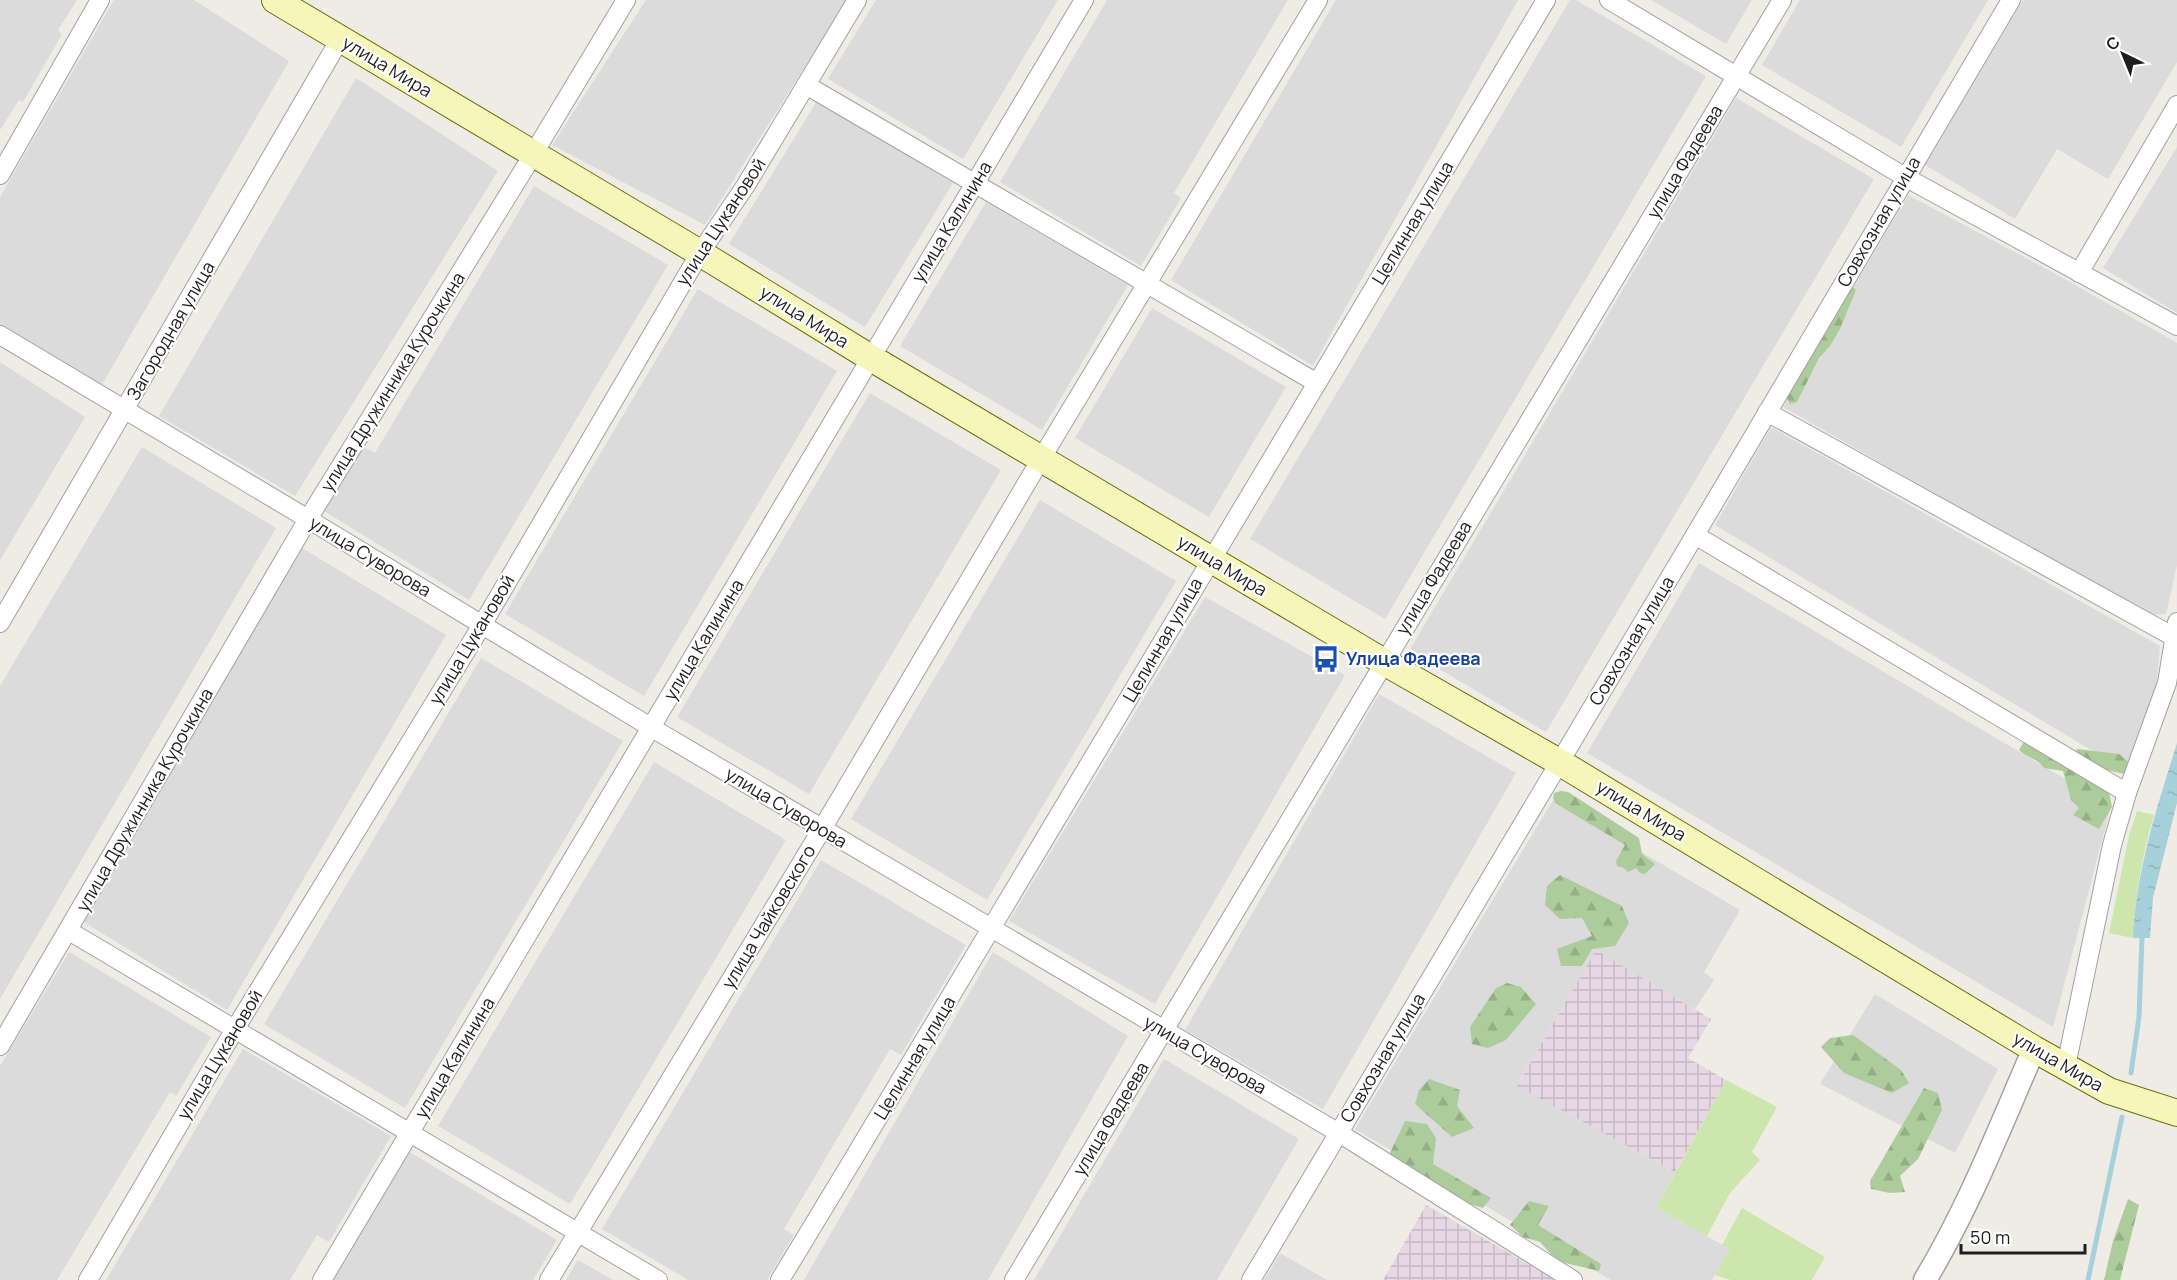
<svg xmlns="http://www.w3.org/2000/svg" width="2177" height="1280" viewBox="0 0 2177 1280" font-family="Manrope,sans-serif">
<defs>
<pattern id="industrial-grid" width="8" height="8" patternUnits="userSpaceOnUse" patternTransform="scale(1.5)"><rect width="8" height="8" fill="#e7d7e5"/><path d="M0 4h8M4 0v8" fill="none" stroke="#c6b8c4"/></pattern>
<pattern id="forest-firs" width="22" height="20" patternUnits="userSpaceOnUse" patternTransform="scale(1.5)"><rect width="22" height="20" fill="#accc9b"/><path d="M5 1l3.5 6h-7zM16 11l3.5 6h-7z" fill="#94af85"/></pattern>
<pattern id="water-ripples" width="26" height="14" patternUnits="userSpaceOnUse" patternTransform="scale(1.5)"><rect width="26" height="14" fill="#a7d1da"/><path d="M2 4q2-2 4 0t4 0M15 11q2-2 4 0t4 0" fill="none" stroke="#8fb3bb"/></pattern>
</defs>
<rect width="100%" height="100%" fill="#efebe5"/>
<g fill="#dcdbdb">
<path d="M 0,0 L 77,0 L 58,30 L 62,34 L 23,102 L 19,100 L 0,130 Z"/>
<path d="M 114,0 L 194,0 L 289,61 L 100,388 L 0,327 L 0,197 Z"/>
<path d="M 646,0 L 847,0 L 705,225 L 552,145 Z"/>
<path d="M 876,0 L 1058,0 L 963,159 L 828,79 Z"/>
<path d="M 1107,0 L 1288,0 L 1174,193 L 1181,198 L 1141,266 L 1000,182 Z"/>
<path d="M 1336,0 L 1518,0 L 1313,366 L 1171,280 Z"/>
<path d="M 1570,0 L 1576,0 L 1706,76 L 1385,619 L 1250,539 Z"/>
<path d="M 1651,0 L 1752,0 L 1726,44 Z"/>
<path d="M 1800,0 L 1988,0 L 1901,147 L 1762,65 Z"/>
<path d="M 2023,0 L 2177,0 L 2177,62 L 2108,179 L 2057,149 L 2015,219 L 1925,165 Z"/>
<path d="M 356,78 L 498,171 L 295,496 L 159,416 Z"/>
<path d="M 1736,98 L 1874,179 L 1546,732 L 1409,651 Z"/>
<path d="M 817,101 L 953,183 L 865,327 L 729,244 Z"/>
<path d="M 2177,147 L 2177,313 L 2103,268 Z"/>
<path d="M 534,186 L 668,265 L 469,600 L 324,511 L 363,447 L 375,453 Z"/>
<path d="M 1908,195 L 2054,273 L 2177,343 L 2177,565 L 2166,614 L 2148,615 L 1783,407 Z"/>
<path d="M 986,202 L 1128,285 L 1042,430 L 900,346 Z"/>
<path d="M 698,289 L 837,371 L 644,696 L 505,614 Z"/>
<path d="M 1152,308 L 1286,387 L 1209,517 L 1075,438 Z"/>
<path d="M 0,362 L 85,417 L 0,560 Z"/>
<path d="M 870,393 L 1001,470 L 809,794 L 677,717 Z"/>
<path d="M 1771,427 L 2160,646 L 2155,698 L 2128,772 L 1715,525 Z"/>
<path d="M 142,447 L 276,528 L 0,999 L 0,686 Z"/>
<path d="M 1040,500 L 1176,581 L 987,900 L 851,819 Z"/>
<path d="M 302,548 L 446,635 L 227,1010 L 79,919 Z"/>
<path d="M 1699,563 L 2111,806 L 2053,1027 L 1587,753 Z"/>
<path d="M 1205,597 L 1345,675 L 1155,1004 L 1009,921 Z"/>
<path d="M 481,658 L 623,741 L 405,1108 L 264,1024 Z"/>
<path d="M 1379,694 L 1516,773 L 1323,1109 L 1185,1030 Z"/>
<path d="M 654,762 L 786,840 L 570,1204 L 438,1126 Z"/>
<path d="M 1553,800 L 1740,910 L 1704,972 L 1714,980 L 1695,1009 L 1596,951 L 1517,1085 L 1675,1172 L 1656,1208 L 1730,1249 L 1712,1280 L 1611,1280 L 1355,1129 Z"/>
<path d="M 821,860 L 966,945 L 901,1055 L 890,1049 L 784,1229 L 794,1235 L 767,1280 L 688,1280 L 602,1229 Z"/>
<path d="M 69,952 L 211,1037 L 176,1096 L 170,1092 L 57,1280 L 0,1280 L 0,1066 Z"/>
<path d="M 993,952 L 1128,1036 L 988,1280 L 804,1280 Z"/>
<path d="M 1875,994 L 1998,1069 L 1955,1153 L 1820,1084 Z"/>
<path d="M 243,1049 L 391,1136 L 329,1242 L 317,1235 L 290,1280 L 106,1280 Z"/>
<path d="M 1164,1059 L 1299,1139 L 1217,1280 L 1034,1280 Z"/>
<path d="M 408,1151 L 557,1240 L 533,1280 L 331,1280 Z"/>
<path d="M 1280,1253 L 1327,1280 L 1264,1280 Z"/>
<path d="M 578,1260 L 613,1280 L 566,1280 Z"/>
</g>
<g fill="url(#industrial-grid)">
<path d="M 1596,950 L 1711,1019 L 1688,1058 L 1726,1080 L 1675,1172 L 1517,1086 Z"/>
<path d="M 1426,1205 L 1556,1280 L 1383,1280 Z"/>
</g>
<g fill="#cce6ad">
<path d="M 2137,811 L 2154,815 C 2142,854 2135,897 2133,938 L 2109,933 L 2129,836 Z"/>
<path d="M 1726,1080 L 1777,1107 L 1752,1152 L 1760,1160 L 1730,1193 L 1707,1236 L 1656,1208 Z"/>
<path d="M 1742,1208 L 1825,1257 L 1812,1280 L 1731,1280 L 1715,1275 L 1730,1249 L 1722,1245 Z"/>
</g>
<g fill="url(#forest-firs)">
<path d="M 1849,284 L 1856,290 L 1840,329 L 1830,346 L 1819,358 L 1797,402 L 1790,404 L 1785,394 Z"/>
<path d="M 2025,740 L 2109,792 L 2112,807 L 2099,829 L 2073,815 L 2079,808 L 2071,800 L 2063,771 L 2044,768 C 2037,758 2027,758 2019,750 Z"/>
<path d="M 2077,749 L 2119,754 L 2131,764 L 2128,775 L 2099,768 L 2074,757 Z"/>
<path d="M 1561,791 L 1568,792 L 1639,838 L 1642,854 L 1655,864 L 1645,874 L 1640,873 L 1636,868 L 1628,872 L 1624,868 L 1617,866 L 1616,861 L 1625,845 L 1555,803 L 1553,798 L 1554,793 Z"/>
<path d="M 1560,875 L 1622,906 L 1629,923 L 1615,946 L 1592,949 L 1582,966 L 1561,966 L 1557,949 L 1592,936 L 1582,918 L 1560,919 L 1545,905 L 1547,886 Z"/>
<path d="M 1507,983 L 1521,987 L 1536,1004 L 1506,1040 L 1488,1048 L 1472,1044 L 1470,1027 L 1496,988 Z"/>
<path d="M 1853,1035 L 1901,1070 L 1909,1083 L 1892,1093 L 1844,1073 L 1821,1047 L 1830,1038 Z"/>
<path d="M 1429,1079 L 1460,1090 L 1457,1106 L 1474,1128 L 1452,1137 L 1415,1104 L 1419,1090 Z"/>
<path d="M 1924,1088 L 1938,1093 L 1942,1110 L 1918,1159 L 1900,1176 L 1905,1192 L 1890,1193 L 1871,1189 L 1870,1181 Z"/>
<path d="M 1405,1121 L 1427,1124 L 1436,1138 L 1433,1164 L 1491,1198 L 1483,1208 L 1443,1196 L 1389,1155 Z"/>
<path d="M 2128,1199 L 2139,1205 L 2120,1280 L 2104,1280 L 2113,1241 Z"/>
<path d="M 1529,1201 L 1549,1206 L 1538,1225 L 1601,1264 L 1599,1271 L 1557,1261 L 1540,1242 L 1523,1237 L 1510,1225 Z"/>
</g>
<path fill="url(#water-ripples)" d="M 2177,743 L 2177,803 L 2153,898 L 2150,938 L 2133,938 C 2136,871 2157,807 2177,743 Z"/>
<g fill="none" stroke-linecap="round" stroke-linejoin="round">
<g stroke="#a7d1da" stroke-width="5">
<path d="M 2131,1073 L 2139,1017 L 2142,938"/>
<path d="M 2088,1280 L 2122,1117"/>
</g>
<defs>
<g id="minor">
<path d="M 1609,0 L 1905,177 L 2177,326"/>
<path d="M 806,85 L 1317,383"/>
<path d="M 0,175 L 100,0"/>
<path d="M 2079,273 L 2177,105"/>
<path d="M 0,335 L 308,519 L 652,728 L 1339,1133 L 1573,1280"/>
<path d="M 1767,412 L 2174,637"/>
<path d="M 1695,535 L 2127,793"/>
<path d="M 0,623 L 340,39"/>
<path d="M 69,931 L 658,1280"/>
<path d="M 0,1046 L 308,519 L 523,171 L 626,0"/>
<path d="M 2066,1066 L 2112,845 L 2127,793 L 2167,683 L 2177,622"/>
<path d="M 88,1280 L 235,1029 L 482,625 L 700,253 L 746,185 L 857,0"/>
<path d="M 322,1280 L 1084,0"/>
<path d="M 549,1280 L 822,829 L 1041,459 L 1318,0"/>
<path d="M 780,1280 C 1038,855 1291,427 1546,0"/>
<path d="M 1014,1280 L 1782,0"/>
<path d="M 1251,1280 L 1695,535 L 2011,0"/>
</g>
<path id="tertiary" d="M 1925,1280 C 1969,1207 2000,1127 2034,1049"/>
<path id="secondary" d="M 275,0 L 700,253 L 871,358 L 1384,662 L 1559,762 L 2034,1049 L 2109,1091 L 2177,1113"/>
</defs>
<use href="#minor" stroke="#a2a2a2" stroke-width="20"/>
<use href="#tertiary" stroke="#a2a2a2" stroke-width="25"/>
<use href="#secondary" stroke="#69700a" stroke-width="28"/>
<use href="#minor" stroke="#fff" stroke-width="18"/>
<use href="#tertiary" stroke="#fff" stroke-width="22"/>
<use href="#secondary" stroke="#f6f6bb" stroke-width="26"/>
</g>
<defs>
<symbol id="bus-bare" viewBox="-9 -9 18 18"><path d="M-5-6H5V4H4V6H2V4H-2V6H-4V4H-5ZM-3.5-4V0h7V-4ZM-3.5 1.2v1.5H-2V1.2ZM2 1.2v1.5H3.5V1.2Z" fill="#1a4fb4" stroke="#fff" stroke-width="2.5" paint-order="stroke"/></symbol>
</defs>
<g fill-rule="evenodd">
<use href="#bus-bare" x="1307" y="640" width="38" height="38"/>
</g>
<g text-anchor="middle" stroke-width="4.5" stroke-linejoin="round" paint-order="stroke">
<g font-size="18" fill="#1e1e1e" stroke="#fff">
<text transform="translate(387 67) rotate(31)" y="6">улица Мира</text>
<text transform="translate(1685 162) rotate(-59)" y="6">улица Фадеева</text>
<text transform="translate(721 222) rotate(-57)" y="6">улица Цукановой</text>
<text transform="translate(952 222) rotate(-59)" y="6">улица Калинина</text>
<text transform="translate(1879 222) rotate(-60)" y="6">Совхозная улица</text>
<text transform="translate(1413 223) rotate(-59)" y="6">Целинная улица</text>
<text transform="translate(804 317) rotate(32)" y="6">улица Мира</text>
<text transform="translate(171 331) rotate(-60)" y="6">Загородная улица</text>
<text transform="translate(393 382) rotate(-58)" y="6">улица Дружинника Курочкина</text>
<text transform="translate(370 557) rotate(31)" y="6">улица Суворова</text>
<text transform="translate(1222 566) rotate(31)" y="6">улица Мира</text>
<text transform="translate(1434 578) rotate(-59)" y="6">улица Фадеева</text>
<text transform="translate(472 640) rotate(-59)" y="6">улица Цукановой</text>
<text transform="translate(704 640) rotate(-59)" y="6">улица Калинина</text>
<text transform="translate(1163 640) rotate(-60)" y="6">Целинная улица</text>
<text transform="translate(1632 641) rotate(-59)" y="6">Совхозная улица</text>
<text transform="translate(145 800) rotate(-60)" y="6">улица Дружинника Курочкина</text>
<text transform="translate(786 808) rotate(31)" y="6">улица Суворова</text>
<text transform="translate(1641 811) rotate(31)" y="6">улица Мира</text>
<text transform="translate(769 917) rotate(-59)" y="6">улица Чайковского</text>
<text transform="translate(220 1055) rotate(-59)" y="6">улица Цукановой</text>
<text transform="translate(1205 1055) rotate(30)" y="6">улица Суворова</text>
<text transform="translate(455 1058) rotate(-59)" y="6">улица Калинина</text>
<text transform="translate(915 1058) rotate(-59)" y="6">Целинная улица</text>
<text transform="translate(1383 1058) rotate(-59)" y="6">Совхозная улица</text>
<text transform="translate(2058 1062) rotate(30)" y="6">улица Мира</text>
<text transform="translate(1111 1119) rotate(-59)" y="6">улица Фадеева</text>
</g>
<g font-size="18" font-weight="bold" fill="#164399" stroke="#fff" text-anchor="start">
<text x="1346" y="665">Улица Фадеева</text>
</g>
</g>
<g transform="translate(2123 54) rotate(317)" stroke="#ffffff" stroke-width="4.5" paint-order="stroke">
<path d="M0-4.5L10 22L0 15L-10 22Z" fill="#1e1e1e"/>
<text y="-9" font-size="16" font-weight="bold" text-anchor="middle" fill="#1e1e1e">С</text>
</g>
<path d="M1961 1244v9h124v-9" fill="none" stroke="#1e1e1e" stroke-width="3"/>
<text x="1970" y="1244" font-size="18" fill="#1e1e1e" stroke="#ffffff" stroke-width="4.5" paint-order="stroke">50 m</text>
</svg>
